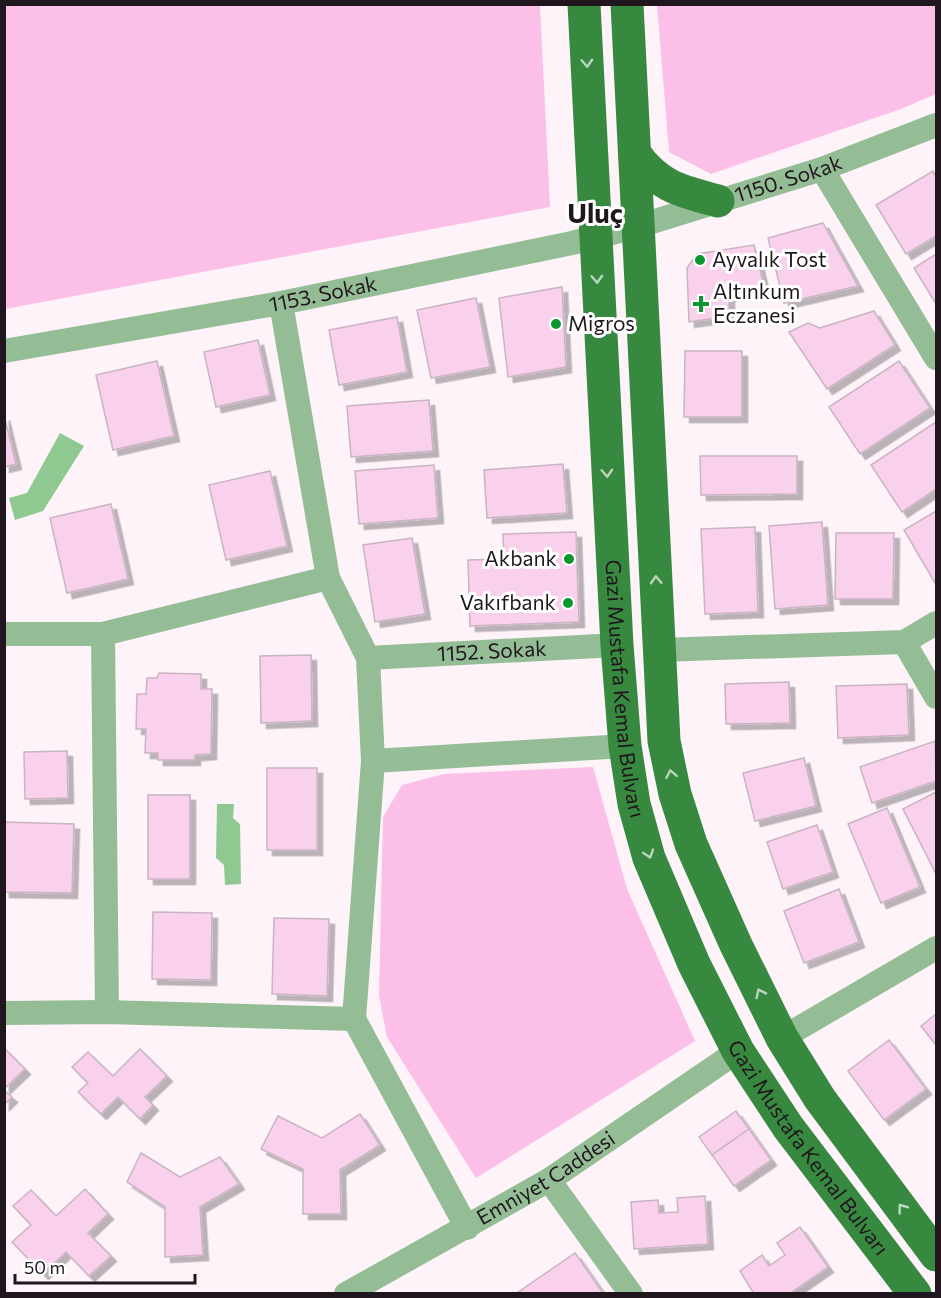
<svg xmlns="http://www.w3.org/2000/svg" width="941" height="1298" viewBox="0 0 941 1298" font-family="Commissioner,sans-serif">
<defs>
<filter id="shadow"><feDropShadow dx="5.5" dy="5.5" stdDeviation="0" flood-color="#0004"/></filter>
</defs>
<rect width="100%" height="100%" fill="#fdf3f9"/>
<g fill="#fbbfe8">
<path d="M 5,4 L 540,5 L 550,207 L 5,309 Z"/>
<path d="M 657,5 L 936,5 L 936,94 L 901,109 L 711,174 L 669,152 Z"/>
<path d="M 593,767 L 627,889 L 695,1041 L 476,1178 L 387,1037 L 379,996 L 383,817 L 402,785 L 444,774 Z"/>
</g>
<g fill="#8fc991">
<path d="M 60,433 L 84,446 L 43,511 L 15,520 L 9,498 L 27,493 Z"/>
<path d="M 217,804 L 234,804 L 233,818 L 240,824 L 241,884 L 225,885 L 224,865 L 216,858 Z"/>
</g>
<g fill="#fad1ed" stroke="#cab4c2" stroke-width="1.5" filter="url(#shadow)">
<path d="M 933,171 L 936,177 L 936,236 L 906,254 L 876,205 Z"/>
<path d="M 823,223 L 858,286 L 784,303 L 768,238 Z"/>
<path d="M 754,245 L 765,291 L 729,296 L 729,316 L 689,322 L 687,268 L 697,254 Z"/>
<path d="M 936,254 L 936,304 L 914,268 Z"/>
<path d="M 562,287 L 566,367 L 508,377 L 499,298 Z"/>
<path d="M 476,298 L 490,367 L 431,378 L 417,310 Z"/>
<path d="M 874,311 L 895,345 L 827,389 L 789,332 L 808,323 L 820,328 Z"/>
<path d="M 397,317 L 407,372 L 339,385 L 329,330 Z"/>
<path d="M 258,340 L 270,395 L 216,407 L 204,352 Z"/>
<path d="M 685,351 L 742,351 L 742,417 L 684,417 Z"/>
<path d="M 157,361 L 174,436 L 113,450 L 96,375 Z"/>
<path d="M 899,361 L 930,408 L 860,454 L 829,407 Z"/>
<path d="M 429,400 L 433,451 L 351,457 L 347,406 Z"/>
<path d="M 4,415 L 16,464 L 4,467 Z"/>
<path d="M 936,422 L 936,489 L 902,512 L 871,465 Z"/>
<path d="M 700,456 L 797,456 L 797,494 L 701,495 Z"/>
<path d="M 563,464 L 567,513 L 487,518 L 484,470 Z"/>
<path d="M 434,465 L 438,518 L 359,524 L 355,471 Z"/>
<path d="M 270,471 L 287,546 L 226,560 L 209,485 Z"/>
<path d="M 111,504 L 128,579 L 67,593 L 50,518 Z"/>
<path d="M 936,511 L 936,582 L 935,583 L 904,530 Z"/>
<path d="M 822,522 L 828,605 L 775,609 L 769,526 Z"/>
<path d="M 755,527 L 758,612 L 705,614 L 701,529 Z"/>
<path d="M 576,532 L 579,622 L 470,626 L 468,560 L 504,559 L 503,534 Z"/>
<path d="M 836,533 L 894,533 L 893,599 L 835,599 Z"/>
<path d="M 412,538 L 425,614 L 375,622 L 363,545 Z"/>
<path d="M 311,655 L 312,721 L 261,723 L 260,656 Z"/>
<path d="M 159,673 L 201,674 L 201,689 L 212,689 L 211,754 L 195,755 L 195,760 L 158,760 L 158,753 L 145,753 L 146,729 L 136,729 L 137,694 L 146,694 L 147,678 L 157,678 Z"/>
<path d="M 789,682 L 790,723 L 726,724 L 725,684 Z"/>
<path d="M 907,684 L 909,735 L 838,738 L 836,686 Z"/>
<path d="M 935,741 L 936,781 L 872,803 L 860,767 Z"/>
<path d="M 67,751 L 68,798 L 25,799 L 24,752 Z"/>
<path d="M 804,758 L 816,806 L 755,821 L 743,773 Z"/>
<rect x="267" y="768" width="50" height="82"/>
<path d="M 936,792 L 936,874 L 903,809 Z"/>
<rect x="148" y="795" width="42" height="84"/>
<path d="M 887,808 L 920,887 L 881,903 L 848,824 Z"/>
<path d="M 4,822 L 74,824 L 72,893 L 4,892 Z"/>
<path d="M 817,825 L 833,872 L 783,889 L 767,842 Z"/>
<path d="M 839,889 L 859,942 L 804,963 L 784,911 Z"/>
<path d="M 153,912 L 212,913 L 211,980 L 152,979 Z"/>
<path d="M 274,918 L 329,919 L 327,996 L 272,994 Z"/>
<path d="M 936,1014 L 936,1045 L 921,1026 Z"/>
<path d="M 889,1040 L 926,1089 L 884,1120 L 848,1071 Z"/>
<path d="M 4,1048 L 25,1069 L 4,1089 Z"/>
<path d="M 140,1049 L 167,1076 L 145,1097 L 153,1105 L 140,1119 L 118,1097 L 101,1114 L 78,1092 L 88,1083 L 72,1067 L 88,1052 L 113,1076 Z"/>
<path d="M 4,1090 L 12,1097 L 4,1105 Z"/>
<path d="M 736,1111 L 749,1129 L 712,1155 L 699,1137 Z"/>
<path d="M 360,1114 L 380,1145 L 340,1170 L 341,1214 L 303,1214 L 303,1169 L 261,1149 L 278,1116 L 322,1138 Z"/>
<path d="M 749,1129 L 771,1160 L 734,1186 L 712,1155 Z"/>
<path d="M 141,1153 L 180,1177 L 220,1157 L 239,1184 L 200,1207 L 203,1255 L 165,1257 L 165,1207 L 127,1182 Z"/>
<path d="M 85,1189 L 108,1214 L 88,1233 L 111,1256 L 89,1276 L 66,1252 L 43,1274 L 12,1242 L 31,1225 L 13,1206 L 31,1190 L 56,1216 Z"/>
<path d="M 705,1196 L 708,1244 L 634,1249 L 631,1202 L 658,1200 L 659,1213 L 678,1212 L 677,1198 Z"/>
<path d="M 800,1227 L 828,1267 L 789,1294 L 754,1294 L 740,1271 L 762,1255 L 769,1266 L 785,1255 L 777,1243 Z"/>
<path d="M 575,1253 L 603,1293 L 517,1294 L 517,1293 Z"/>
</g>
<g fill="none" stroke-linecap="round" stroke-linejoin="round">
<g stroke="#94bd95" stroke-width="24">
<path d="M 822,169 L 936,358"/>
<path d="M 281,303 L 328,578 L 368,658 L 373,761 L 354,1019 L 467,1228"/>
<path id="s1" d="M 4,351 L 281,303 L 572,243 L 639,226 L 822,169 L 936,125"/>
<path d="M 4,634 L 103,634 L 328,578"/>
<path d="M 103,634 L 107,1012"/>
<path d="M 904,642 L 936,697"/>
<path d="M 659,650 L 904,642 L 936,623"/>
<path id="s2" d="M 368,658 L 617,645"/>
<path d="M 373,761 L 625,746"/>
<path d="M 4,1013 L 107,1012 L 354,1019"/>
<path d="M 782,1038 L 936,948"/>
<path d="M 549,1180 L 631,1294"/>
<path id="s3" d="M 346,1294 L 549,1180 L 738,1051"/>
</g>
<g stroke="#388940" stroke-width="33">
<path id="s4" d="M 584,4 L 617,645 L 625,746 L 634,804 L 649,858 L 694,964 L 738,1051 L 788,1127 L 915,1294"/>
<path d="M 627,4 L 664,741 L 675,794 L 691,844 L 736,945 L 782,1038 L 820,1099 L 936,1255"/>
<path d="M 635,154 C 659,187 681,191 718,201"/>
</g>
</g>
<defs><path id="oneway-chevron" d="M-2-3.5L2.5 0L-2 3.5" fill="none" stroke-width="1.6" stroke-linecap="round" stroke-linejoin="round" transform="scale(1.5)"/></defs>
<g stroke="#b9d6bc">
<use href="#oneway-chevron" transform="translate(587 63) rotate(87)"/>
<use href="#oneway-chevron" transform="translate(597 279) rotate(87)"/>
<use href="#oneway-chevron" transform="translate(607 473) rotate(87)"/>
<use href="#oneway-chevron" transform="translate(656 580) rotate(-93)"/>
<use href="#oneway-chevron" transform="translate(671 774) rotate(-101)"/>
<use href="#oneway-chevron" transform="translate(649 854) rotate(72)"/>
<use href="#oneway-chevron" transform="translate(760 993) rotate(-116)"/>
<use href="#oneway-chevron" transform="translate(902 1208) rotate(-127)"/>
</g>
<g fill="#0c972e" stroke="#fff" stroke-width="2">
<circle cx="700" cy="260" r="6"/>
<path d="M698 295h6v6h6v6h-6v6h-6v-6h-6v-6h6z"/>
<circle cx="556" cy="324" r="6"/>
<circle cx="569" cy="559" r="6"/>
<circle cx="568" cy="603" r="6"/>
</g>
<g text-anchor="middle" stroke-width="6" stroke-linejoin="round" paint-order="stroke">
<g font-size="21" fill="#1f171d" stroke="#fff">
<text dy="7" stroke="none"><textPath href="#s1" startOffset="804">1150. Sokak</textPath></text>
<text dy="7" stroke="none"><textPath href="#s1" startOffset="324">1153. Sokak</textPath></text>
<text dy="7" stroke="none"><textPath href="#s2" startOffset="124">1152. Sokak</textPath></text>
<text dy="7" stroke="none"><textPath href="#s4" startOffset="686">Gazi Mustafa Kemal Bulvarı</textPath></text>
<text dy="7" stroke="none"><textPath href="#s4" startOffset="1190">Gazi Mustafa Kemal Bulvarı</textPath></text>
<text dy="7" stroke="none"><textPath href="#s3" startOffset="231">Emniyet Caddesi</textPath></text>
</g>
<g font-size="21" fill="#1f171d" stroke="#fff" text-anchor="start">
<text x="712" y="267">Ayvalık Tost</text>
<text x="713" y="299">Altınkum<tspan x="713" dy="24">Eczanesi</tspan></text>
<text x="568" y="331">Migros</text>
<text x="557" y="566" text-anchor="end">Akbank</text>
<text x="556" y="610" text-anchor="end">Vakıfbank</text>
</g>
<g font-size="27" font-weight="bold" fill="#1f171d" stroke="#fff">
<text x="595" y="223">Uluç</text>
</g>
</g>
<rect width="941" height="1298" fill="none" stroke="#1f171d" stroke-width="12"/>
<path d="M15 1274v9h180v-9" fill="none" stroke="#1f171d" stroke-width="3"/>
<text x="24" y="1274" font-size="18" fill="#1f171d" stroke="#ffffff" stroke-width="4.5" paint-order="stroke">50 m</text>
</svg>
